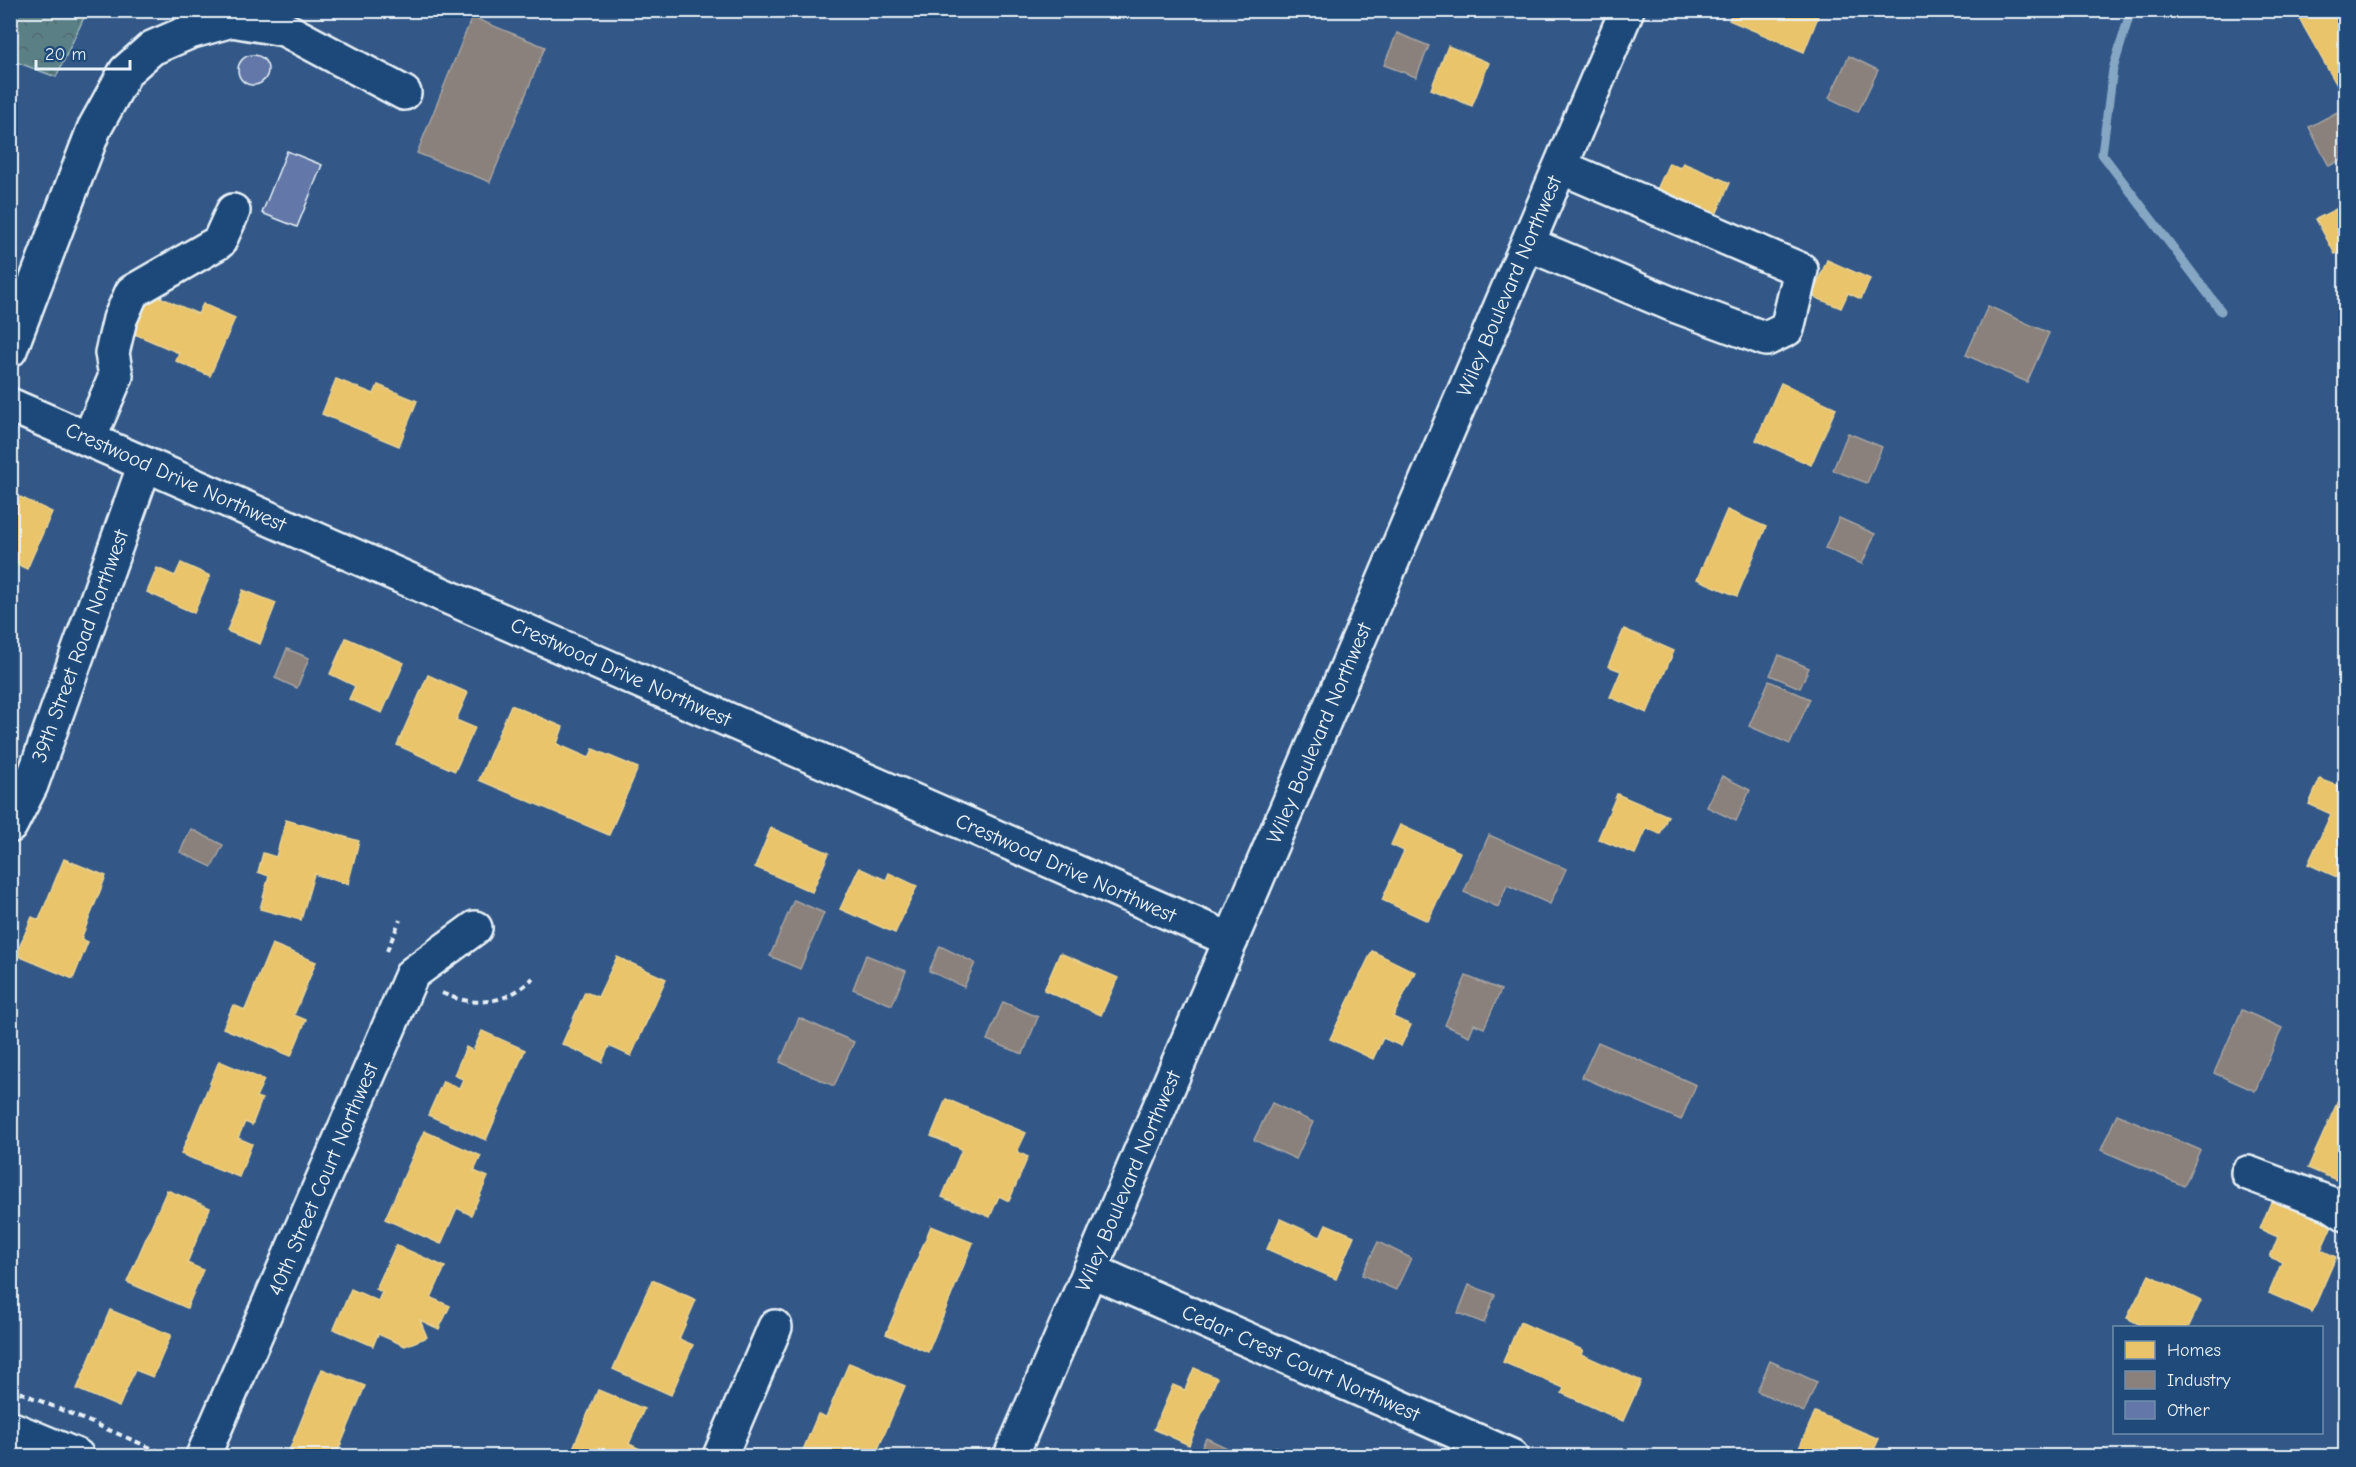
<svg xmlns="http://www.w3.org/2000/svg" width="2356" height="1467" viewBox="0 0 2356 1467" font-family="'Comic Neue',sans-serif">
<defs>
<pattern id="forest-crowns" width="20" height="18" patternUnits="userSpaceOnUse" patternTransform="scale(1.5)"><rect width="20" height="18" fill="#5a8086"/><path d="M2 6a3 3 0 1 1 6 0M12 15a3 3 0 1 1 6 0" fill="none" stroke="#51676b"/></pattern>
</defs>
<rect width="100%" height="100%" fill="#335888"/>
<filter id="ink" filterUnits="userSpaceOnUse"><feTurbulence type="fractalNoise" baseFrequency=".0167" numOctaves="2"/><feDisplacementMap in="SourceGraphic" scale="12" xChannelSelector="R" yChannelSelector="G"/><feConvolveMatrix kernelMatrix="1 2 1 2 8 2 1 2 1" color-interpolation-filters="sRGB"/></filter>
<g filter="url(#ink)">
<path fill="url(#forest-crowns)" stroke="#a1b8bf" stroke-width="1.5" d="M 10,11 L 87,11 L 56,77 L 11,60 Z"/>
<g fill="#e9c46a" stroke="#e9d295" stroke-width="1.5">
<path d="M 1733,10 L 1802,10 L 1818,17 L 1804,52 L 1729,20 Z"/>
<path d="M 2301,10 L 2346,10 L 2346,101 L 2296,13 Z"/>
<path d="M 1448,46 L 1489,63 L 1472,106 L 1431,89 Z"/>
<path d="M 1669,163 L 1680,168 L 1683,163 L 1730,183 L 1714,219 L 1655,194 Z"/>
<path d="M 2346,204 L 2346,249 L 2335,254 L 2316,219 Z"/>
<path d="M 1827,260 L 1870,279 L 1861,299 L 1848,293 L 1841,308 L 1812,296 Z"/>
<path d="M 146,291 L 198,314 L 203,304 L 235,318 L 210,376 L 176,361 L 179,353 L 128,331 Z"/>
<path d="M 336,379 L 374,394 L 378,385 L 417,401 L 399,446 L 322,414 Z"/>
<path d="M 1781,383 L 1836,408 L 1811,465 L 1756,440 Z"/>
<path d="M 20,497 L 52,512 L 27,569 L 10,561 L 10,512 L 12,513 Z"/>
<path d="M 1727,510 L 1766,527 L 1737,596 L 1697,579 Z"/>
<path d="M 181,563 L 210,576 L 194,613 L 147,592 L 157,568 L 175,576 Z"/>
<path d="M 243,590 L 276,603 L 260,644 L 227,631 Z"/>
<path d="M 1624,629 L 1674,651 L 1647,713 L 1610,697 L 1621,671 L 1608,666 Z"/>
<path d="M 346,638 L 404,663 L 382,713 L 349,699 L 355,686 L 330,674 Z"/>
<path d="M 428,675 L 468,693 L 456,720 L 475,728 L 455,771 L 397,745 Z"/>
<path d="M 511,705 L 563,727 L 557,744 L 589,758 L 593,749 L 638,768 L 609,835 L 479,780 Z"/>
<path d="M 2320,779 L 2346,789 L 2346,881 L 2308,864 L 2331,814 L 2309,804 Z"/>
<path d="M 1617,794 L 1668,816 L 1660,834 L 1647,828 L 1635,854 L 1598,839 Z"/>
<path d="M 286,820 L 359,841 L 348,884 L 314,874 L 301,920 L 260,909 L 269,876 L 258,872 L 263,853 L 276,857 Z"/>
<path d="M 1400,825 L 1460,852 L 1428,921 L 1382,900 L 1404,851 L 1391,845 Z"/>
<path d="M 771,828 L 829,853 L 812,892 L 755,867 Z"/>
<path d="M 64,859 L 106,876 L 81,939 L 88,942 L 73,979 L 16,955 L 32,917 L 39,920 Z"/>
<path d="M 859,868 L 886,880 L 889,873 L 917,886 L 895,933 L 840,909 Z"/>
<path d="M 272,944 L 316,962 L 294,1015 L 306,1020 L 291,1056 L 223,1028 L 233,1005 L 245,1010 Z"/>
<path d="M 1372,951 L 1415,972 L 1393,1017 L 1411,1025 L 1401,1046 L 1383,1038 L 1373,1059 L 1330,1039 Z"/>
<path d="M 1060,953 L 1118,978 L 1101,1015 L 1044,990 Z"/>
<path d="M 617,957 L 666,979 L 631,1056 L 609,1046 L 602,1062 L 562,1044 L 585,992 L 598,997 Z"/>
<path d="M 482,1031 L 525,1050 L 486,1140 L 428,1115 L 443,1081 L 459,1088 L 463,1079 L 454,1075 L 466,1047 L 473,1051 Z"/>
<path d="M 219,1061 L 264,1080 L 256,1097 L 262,1099 L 252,1125 L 245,1122 L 238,1138 L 252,1144 L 239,1177 L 181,1154 Z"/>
<path d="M 2346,1083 L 2346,1184 L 2308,1168 Z"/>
<path d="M 946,1099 L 1026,1133 L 1017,1152 L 1028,1157 L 1009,1201 L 999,1196 L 990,1217 L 942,1197 L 962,1149 L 931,1136 Z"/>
<path d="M 424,1131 L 481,1156 L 474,1171 L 488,1177 L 471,1215 L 457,1208 L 441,1244 L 385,1219 Z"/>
<path d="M 167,1190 L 210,1208 L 187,1263 L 203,1270 L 187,1308 L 127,1282 Z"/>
<path d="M 2273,1197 L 2333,1223 L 2321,1250 L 2336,1257 L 2312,1312 L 2269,1293 L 2282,1262 L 2270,1257 L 2278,1237 L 2260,1229 Z"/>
<path d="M 1280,1219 L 1320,1237 L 1326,1224 L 1354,1236 L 1336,1279 L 1267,1249 Z"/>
<path d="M 931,1226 L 973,1243 L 928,1352 L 886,1334 Z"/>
<path d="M 396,1245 L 445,1267 L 431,1298 L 450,1306 L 439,1329 L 420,1320 L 427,1337 L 405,1346 L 378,1334 L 373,1346 L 334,1329 L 351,1289 L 378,1301 L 382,1292 L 376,1289 Z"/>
<path d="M 2149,1275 L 2201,1301 L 2188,1328 L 2146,1328 L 2127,1318 Z"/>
<path d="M 652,1280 L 696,1300 L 679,1339 L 693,1345 L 671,1395 L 613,1369 Z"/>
<path d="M 110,1310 L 171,1335 L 153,1377 L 135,1370 L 119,1407 L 77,1389 Z"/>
<path d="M 1520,1322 L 1583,1350 L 1581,1354 L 1641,1381 L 1623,1421 L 1562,1393 L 1564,1388 L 1503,1362 Z"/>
<path d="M 849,1363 L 905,1386 L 875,1456 L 818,1456 L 803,1450 L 818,1414 L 826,1417 Z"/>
<path d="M 1194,1368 L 1217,1378 L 1189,1445 L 1154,1429 L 1173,1385 L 1185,1390 Z"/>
<path d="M 322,1369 L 365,1386 L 336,1456 L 287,1456 Z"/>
<path d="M 598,1390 L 644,1409 L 629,1444 L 647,1452 L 645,1456 L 587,1456 L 588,1454 L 573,1448 Z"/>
<path d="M 1815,1412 L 1879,1439 L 1871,1456 L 1796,1455 Z"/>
<path d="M 1276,1447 L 1300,1456 L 1272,1456 Z"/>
<path d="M 2198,1451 L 2210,1456 L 2196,1456 Z"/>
</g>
<g fill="#8a817c" stroke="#a6a3a1" stroke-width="1.5">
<path d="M 472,17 L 545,47 L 490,182 L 417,153 Z"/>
<path d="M 1397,33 L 1429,46 L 1416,77 L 1384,65 Z"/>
<path d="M 1849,56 L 1878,70 L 1858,112 L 1829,98 Z"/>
<path d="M 2341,110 L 2346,118 L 2346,157 L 2329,166 L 2309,127 Z"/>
<path d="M 1988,306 L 2049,333 L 2027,382 L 1966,355 Z"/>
<path d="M 1848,433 L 1882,447 L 1867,483 L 1833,470 Z"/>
<path d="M 1839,518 L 1875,534 L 1862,564 L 1825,548 Z"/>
<path d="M 287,649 L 309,658 L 297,688 L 275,678 Z"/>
<path d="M 1779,655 L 1809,668 L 1800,688 L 1770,675 Z"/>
<path d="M 1769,681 L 1810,699 L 1790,744 L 1749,726 Z"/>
<path d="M 1722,776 L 1750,790 L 1736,821 L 1707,807 Z"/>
<path d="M 191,829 L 223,845 L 212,867 L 180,852 Z"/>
<path d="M 1489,835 L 1566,869 L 1550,904 L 1507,885 L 1498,907 L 1464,892 Z"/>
<path d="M 794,900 L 824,913 L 800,969 L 770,956 Z"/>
<path d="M 940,946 L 975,963 L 964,987 L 929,971 Z"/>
<path d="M 866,955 L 906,971 L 892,1005 L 853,989 Z"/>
<path d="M 1466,976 L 1501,990 L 1484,1028 L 1474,1024 L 1469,1036 L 1445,1025 Z"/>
<path d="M 1003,1002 L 1038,1017 L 1023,1054 L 987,1040 Z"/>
<path d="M 2242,1010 L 2282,1028 L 2255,1091 L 2214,1073 Z"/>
<path d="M 799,1018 L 854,1042 L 834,1086 L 780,1062 Z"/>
<path d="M 1598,1042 L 1696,1085 L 1681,1120 L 1582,1077 Z"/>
<path d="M 1272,1103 L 1313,1122 L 1296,1159 L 1254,1140 Z"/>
<path d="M 2117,1114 L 2200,1150 L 2184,1186 L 2101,1150 Z"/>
<path d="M 1378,1242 L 1411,1258 L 1396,1290 L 1362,1275 Z"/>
<path d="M 1469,1285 L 1495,1295 L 1484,1323 L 1458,1313 Z"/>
<path d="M 1770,1361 L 1817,1382 L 1804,1412 L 1757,1391 Z"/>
<path d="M 1206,1438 L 1236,1452 L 1234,1456 L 1198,1456 Z"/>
</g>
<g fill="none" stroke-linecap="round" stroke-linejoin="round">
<path stroke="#86a7c4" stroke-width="9" d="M 2131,10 L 2113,69 L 2102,154 L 2221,311"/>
</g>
<g fill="#6378a8" stroke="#e8f1f8" stroke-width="1.5">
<circle cx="253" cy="70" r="15"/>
<path d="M 287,151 L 322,165 L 297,227 L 262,213 Z"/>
</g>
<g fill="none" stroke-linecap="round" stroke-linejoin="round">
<defs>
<g id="minor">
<path d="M 1528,244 L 1674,305 L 1766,339 L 1787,329 L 1801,270 L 1561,167"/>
<path d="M 10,350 L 94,129 L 126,71 L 152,48 L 189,32 L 232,20 L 284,29 L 404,93"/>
<path d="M 10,405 L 1231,940"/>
<path d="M 89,439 L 116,376 L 112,353 L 120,319 L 132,292 L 219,242 L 233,211"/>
<path d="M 10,826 L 31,785 L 145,464"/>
<path d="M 2248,1173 L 2331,1204 L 2346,1214"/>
<path d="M 1090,1270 L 1511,1456"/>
<path d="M 10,1428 L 77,1456"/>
<path d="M 203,1456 L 412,974 L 475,928"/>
<path d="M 720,1456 L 775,1327"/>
<path d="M 1011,1456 L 1627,10"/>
</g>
</defs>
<use href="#minor" stroke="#e8f1f8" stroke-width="38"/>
<g stroke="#e8f1f8" stroke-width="4" stroke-dasharray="6 4.5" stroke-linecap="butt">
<path d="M 387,951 L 400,920"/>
<path d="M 442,993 C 475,1008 507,1004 533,978"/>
<path d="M 10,1388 L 170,1456"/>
</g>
<use href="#minor" stroke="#1f4a7a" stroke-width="33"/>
</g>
</g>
<g text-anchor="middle" stroke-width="6" stroke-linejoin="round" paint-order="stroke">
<g font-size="21" fill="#e8f1f8" stroke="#1f4a7a">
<text transform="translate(1509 286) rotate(-67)" y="7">Wiley Boulevard Northwest</text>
<text transform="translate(176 477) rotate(24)" y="7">Crestwood Drive Northwest</text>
<text transform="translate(80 646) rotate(-70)" y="7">39th Street Road Northwest</text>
<text transform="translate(621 672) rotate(24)" y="7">Crestwood Drive Northwest</text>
<text transform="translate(1319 733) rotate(-67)" y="7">Wiley Boulevard Northwest</text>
<text transform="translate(1066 868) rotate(24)" y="7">Crestwood Drive Northwest</text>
<text transform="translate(323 1179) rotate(-67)" y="7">40th Street Court Northwest</text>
<text transform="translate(1128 1181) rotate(-67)" y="7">Wiley Boulevard Northwest</text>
<text transform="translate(1301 1363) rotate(24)" y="7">Cedar Crest Court Northwest</text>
</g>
</g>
<rect width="2356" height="1467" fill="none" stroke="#1f4a7a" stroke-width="36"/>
<rect x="18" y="18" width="2320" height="1431" fill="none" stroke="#e8f1f8" stroke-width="2" filter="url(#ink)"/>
<rect x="2113" y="1326" width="210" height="108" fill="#1f4a7a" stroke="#6f8dac" stroke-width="1.5"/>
<rect x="2125" y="1341" width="30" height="18" fill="#e9c46a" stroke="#6f8dac" stroke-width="1.5"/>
<text x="2167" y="1356" font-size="18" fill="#e8f1f8">Homes</text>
<rect x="2125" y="1371" width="30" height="18" fill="#8a817c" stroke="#6f8dac" stroke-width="1.5"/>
<text x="2167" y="1386" font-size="18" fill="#e8f1f8">Industry</text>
<rect x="2125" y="1401" width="30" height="18" fill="#6378a8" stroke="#6f8dac" stroke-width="1.5"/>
<text x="2167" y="1416" font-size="18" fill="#e8f1f8">Other</text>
<path d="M36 60v9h94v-9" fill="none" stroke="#e8f1f8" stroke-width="3"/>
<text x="45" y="60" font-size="18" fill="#e8f1f8" stroke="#1f4a7a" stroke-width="4.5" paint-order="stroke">20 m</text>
</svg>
